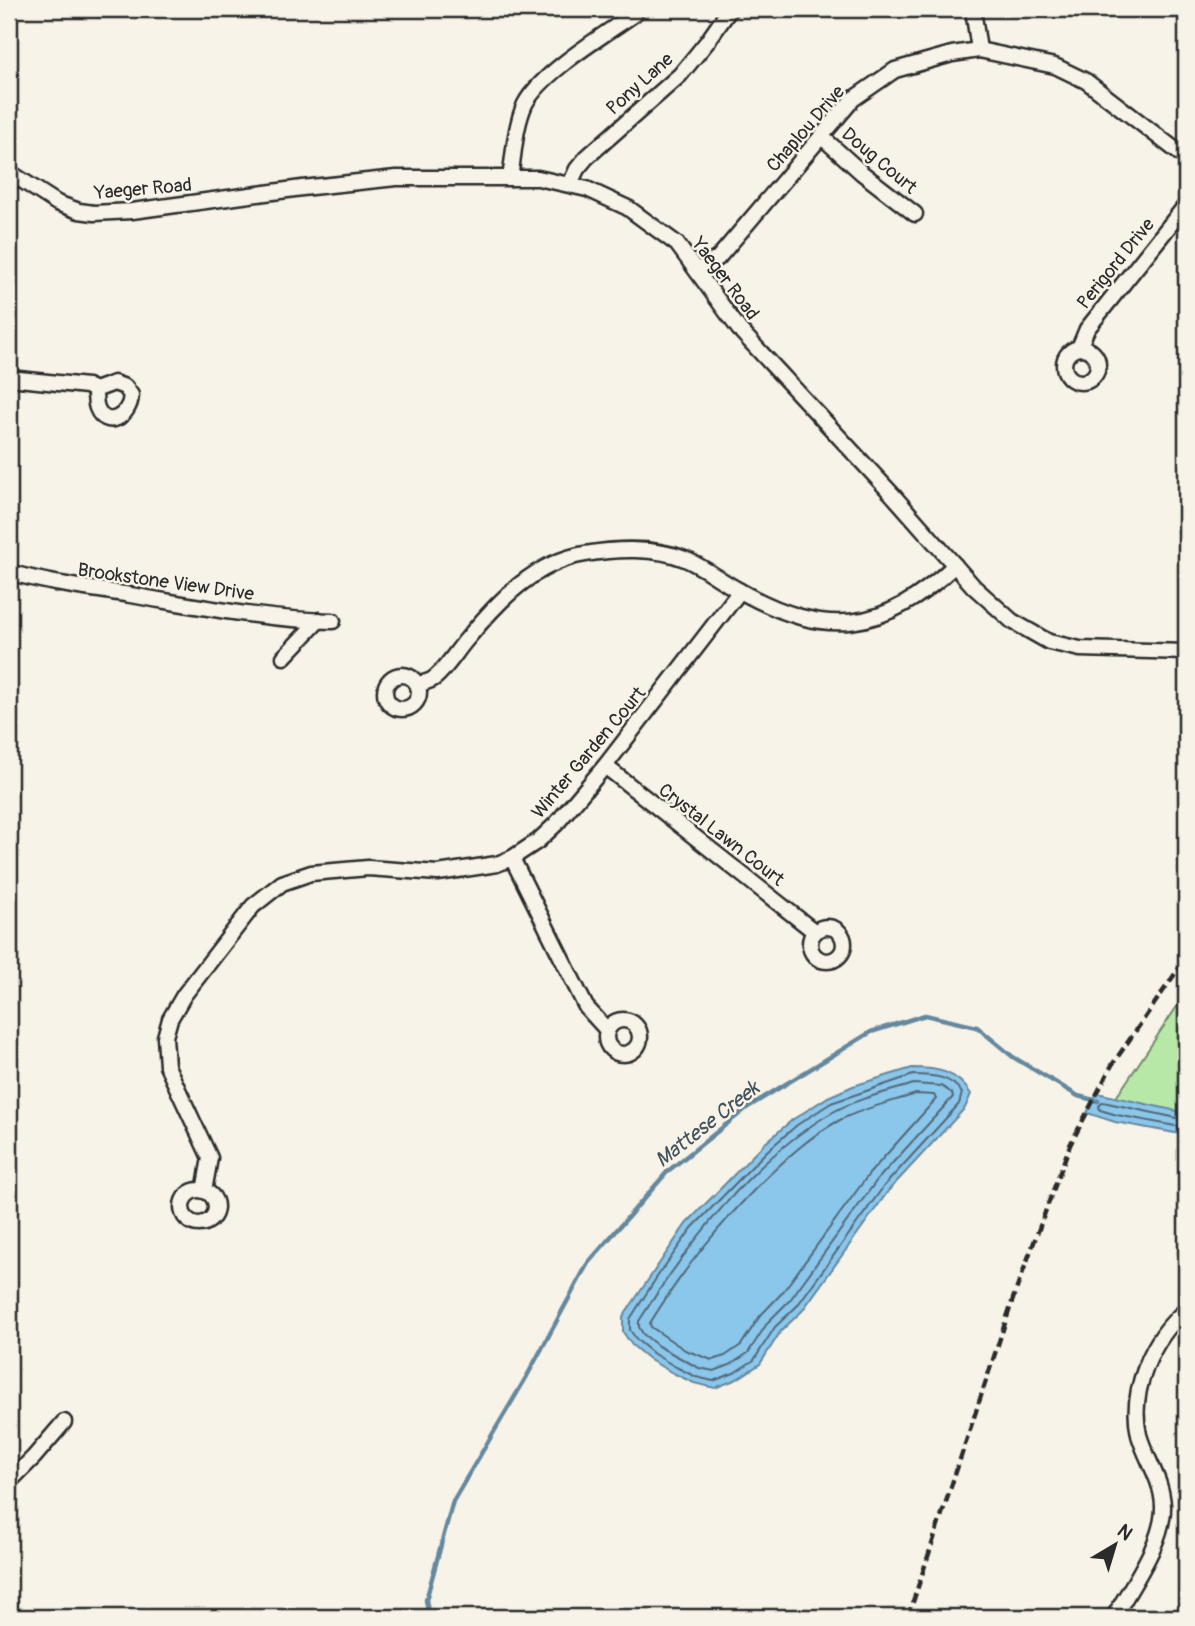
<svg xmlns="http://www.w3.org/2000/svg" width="1195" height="1626" viewBox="0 0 1195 1626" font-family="Pangolin,sans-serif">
<rect width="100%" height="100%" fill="#f7f3e8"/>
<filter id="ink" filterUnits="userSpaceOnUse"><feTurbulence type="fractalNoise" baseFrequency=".0143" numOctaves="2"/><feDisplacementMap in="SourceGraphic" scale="14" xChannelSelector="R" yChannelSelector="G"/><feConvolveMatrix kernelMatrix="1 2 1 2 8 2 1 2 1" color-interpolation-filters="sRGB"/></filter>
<g filter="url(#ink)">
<path fill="#b7e8a8" stroke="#718a6a" stroke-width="2" d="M 1186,993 L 1186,1113 L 1115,1099 Z"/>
<g fill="#8bc6eb" stroke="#65889e" stroke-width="2">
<path d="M 912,1068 C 938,1068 956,1071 971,1094 L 965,1108 L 889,1190 L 802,1311 L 781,1331 L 760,1364 L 737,1379 L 715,1388 L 694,1383 L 673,1373 L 650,1360 L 632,1345 L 623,1332 L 623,1317 L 686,1224 L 763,1145 L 792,1120 L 828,1097 L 853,1086 Z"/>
<path d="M 1097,1093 L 1186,1113 L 1186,1135 L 1115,1122 L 1087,1113 Z"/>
</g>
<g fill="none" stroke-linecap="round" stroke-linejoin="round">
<g stroke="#516978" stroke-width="2">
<path d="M 913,1075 C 933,1075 951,1076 962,1093 L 959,1104 L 884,1186 L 797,1306 L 775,1327 L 754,1360 L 734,1373 L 713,1381 L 696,1377 L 676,1367 L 654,1354 L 637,1340 L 630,1330 L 630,1319 L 657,1277 L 692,1228 L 767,1151 L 797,1125 L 831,1103 Z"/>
<path d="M 914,1084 L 941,1086 L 952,1093 L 953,1097 L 877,1180 L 790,1300 L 768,1322 L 748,1353 L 730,1365 L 714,1371 L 699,1368 L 658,1346 L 643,1334 L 639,1327 L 639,1321 C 688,1244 753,1158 833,1112 C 858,1098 888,1092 914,1084 Z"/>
<path d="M 916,1094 L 934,1095 L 936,1099 L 869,1174 L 782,1293 L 760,1316 L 741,1345 L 725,1356 L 712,1360 L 685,1350 L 651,1327 L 650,1323 C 685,1267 718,1226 764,1180 C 787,1158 811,1135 840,1120 C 863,1108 891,1102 916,1094 Z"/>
<path d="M 1186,1120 L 1103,1102 L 1099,1106 L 1100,1110 L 1117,1115 L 1186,1128"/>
</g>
<path stroke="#65889e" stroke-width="4.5" d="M 429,1617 L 426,1600 L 453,1501 L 527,1376 L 588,1263 L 668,1171 L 748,1107 L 871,1032 L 925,1015 L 977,1027 L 1013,1057 L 1078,1096 L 1098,1101"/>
<defs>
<g id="minor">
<path d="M 973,9 L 979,50"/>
<path d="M 822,137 L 862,173 L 915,214"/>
<path d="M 9,172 L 57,203 L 79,211 L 94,213 L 132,211 L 302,188 L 396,178 L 538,178 L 587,189 L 628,208 L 677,244 L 739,329 L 891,493 L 974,587 L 1012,621 L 1049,642 L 1080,649 L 1186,652"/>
<path d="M 510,178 C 514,154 515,126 525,104 C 541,73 604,35 634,14 L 637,9"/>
<path d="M 570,184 L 577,169 L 587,157 L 680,75 L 707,42 L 730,9"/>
<path d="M 698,270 L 718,258 L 853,99 L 895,70 L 952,54 L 979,50 L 1055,66 L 1086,81 L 1186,158"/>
<circle cx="1081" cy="365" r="17"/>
<path d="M 1079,348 L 1087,329 L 1186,205"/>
<path d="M 9,378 L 87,386 L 95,390"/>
<path d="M 114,383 L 125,387 L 131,395 C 130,417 106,430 97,408 C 95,403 95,396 95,390 Z"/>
<path d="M 9,572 C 49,584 89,588 130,595 C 197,606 265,620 333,621"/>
<path d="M 284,657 L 319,620"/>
<circle cx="402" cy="692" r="17"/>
<path d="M 418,684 C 422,683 429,682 433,679 C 444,672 458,649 467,639 C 498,601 535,562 585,554 C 615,549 655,547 685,559 C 704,567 721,581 740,591 C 826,639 883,633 955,565"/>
<path d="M 605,766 L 815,932"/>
<path d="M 512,858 L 586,1007 L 607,1030"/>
<circle cx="827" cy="944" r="17"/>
<circle cx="623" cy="1037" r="17"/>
<circle cx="199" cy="1207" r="17"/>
<path d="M 204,1191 L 210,1158 L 167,1066 L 165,1037 L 170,1019 L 184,995 L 253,906 L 282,883 L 311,873 L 368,868 L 438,873 L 497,864 L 512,858 L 538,841 L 556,824 L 605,766 L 740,591"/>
<path d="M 9,1482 L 34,1457 L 64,1422"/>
<path d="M 1114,1617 C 1131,1586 1164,1542 1163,1506 C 1162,1479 1146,1460 1139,1435 C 1129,1391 1152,1338 1186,1310"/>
</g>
</defs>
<use href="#minor" stroke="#2b2b2b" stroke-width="19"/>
<use href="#minor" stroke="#f7f3e8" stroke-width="14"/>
<path stroke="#2b2b2b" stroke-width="4.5" stroke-dasharray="10 5" stroke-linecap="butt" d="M 908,1617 L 1014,1296 L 1070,1145 L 1112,1065 L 1186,958"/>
</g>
</g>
<g text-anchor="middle" stroke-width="5" stroke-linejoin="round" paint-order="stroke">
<g font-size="19" fill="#2b2b2b" stroke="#f7f3e8">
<text transform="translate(639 83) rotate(-42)" y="7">Pony Lane</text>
<text transform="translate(805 128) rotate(-49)" y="7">Chaplou Drive</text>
<text transform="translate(880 160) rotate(40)" y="7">Doug Court</text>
<text transform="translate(143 188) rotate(-5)" y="7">Yaeger Road</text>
<text transform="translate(1115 263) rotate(-51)" y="7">Perigord Drive</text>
<text transform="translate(726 278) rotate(53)" y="7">Yaeger Road</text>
<text transform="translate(166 581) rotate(8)" y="7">Brookstone View Drive</text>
<text transform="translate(588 752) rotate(-50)" y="7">Winter Garden Court</text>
<text transform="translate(722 834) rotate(38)" y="7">Crystal Lawn Court</text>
</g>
<g font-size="21" font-style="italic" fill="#43525b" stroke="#f7f3e8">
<text transform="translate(707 1124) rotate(-38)" y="7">Mattese Creek</text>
</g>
</g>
<rect width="1195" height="1626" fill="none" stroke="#f7f3e8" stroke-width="35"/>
<rect x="18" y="18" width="1160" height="1591" fill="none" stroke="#2b2b2b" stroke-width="2.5" filter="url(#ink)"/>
<g transform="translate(1115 1545) rotate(38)" stroke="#f7f3e8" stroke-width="5" paint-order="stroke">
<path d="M0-5L12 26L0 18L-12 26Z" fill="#2b2b2b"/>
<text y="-10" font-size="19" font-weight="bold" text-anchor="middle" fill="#2b2b2b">N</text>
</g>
</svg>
